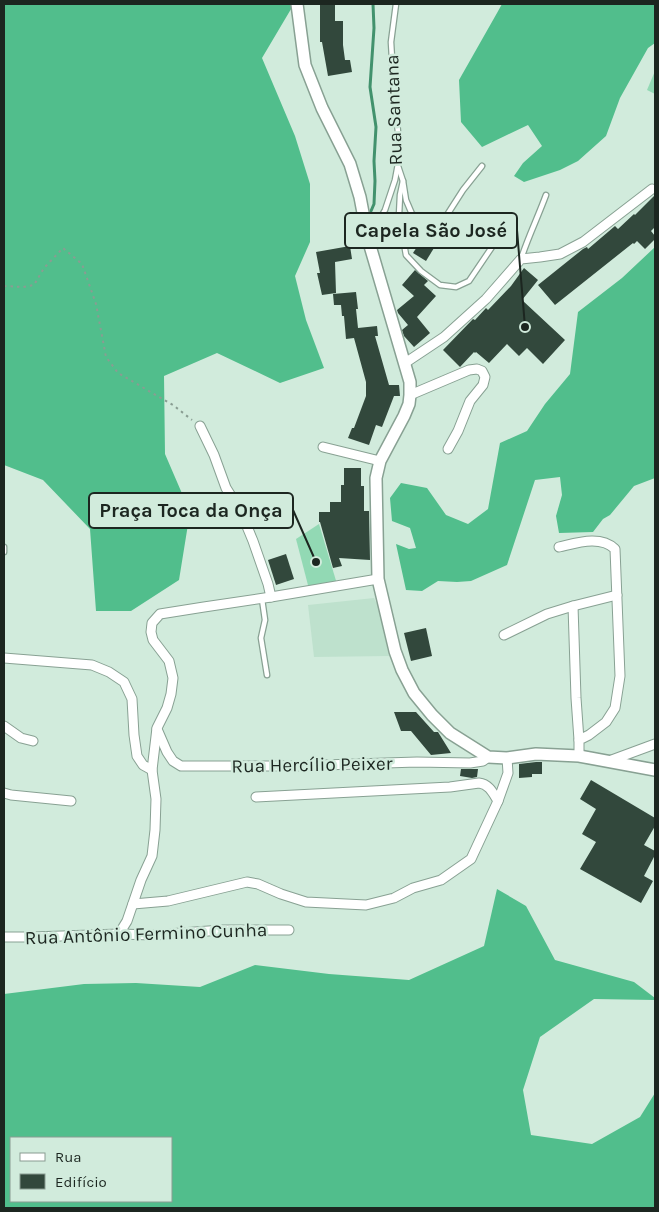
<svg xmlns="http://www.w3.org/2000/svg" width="659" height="1212" viewBox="0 0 659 1212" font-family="Karla,sans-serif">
<rect width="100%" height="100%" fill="#d1ebdc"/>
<path fill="#bee1cd" d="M 374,598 L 378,606 L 389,656 L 314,657 L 308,605 Z"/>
<g fill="#92d9b4">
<path d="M 655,71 L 655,94 L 647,90 Z"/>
<path d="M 319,524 L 337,584 L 309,589 L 296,539 Z"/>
</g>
<g fill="#51be8c" fill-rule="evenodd">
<path d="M 4,4 L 294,4 L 262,58 L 295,136 L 310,184 L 310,242 L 295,276 L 306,320 L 324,368 L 280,383 L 217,353 L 164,376 L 165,454 L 190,512 L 179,580 L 131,611 L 96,611 L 90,529 L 43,480 L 4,465 Z"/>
<path d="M 502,4 L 655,4 L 655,43 L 648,48 L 620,98 L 606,136 L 578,161 L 560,170 L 524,182 L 514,176 L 523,163 L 542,146 L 528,125 L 482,147 L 461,122 L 459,80 L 497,13 Z"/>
<path d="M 655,247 L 655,478 L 634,486 L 610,515 L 603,519 L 593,532 L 559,533 L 556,516 L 562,495 L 560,477 L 535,480 L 507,565 L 471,581 L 457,582 L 438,581 L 422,591 L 406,590 L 396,544 L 409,549 L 416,548 L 410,528 L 392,521 L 390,498 L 401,483 L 427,488 L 446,515 L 468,524 L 488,509 L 500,443 L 527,431 L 545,404 L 570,374 L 578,312 L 622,278 Z"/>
<path d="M 497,889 L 526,906 L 555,960 L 634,982 L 655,998 L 655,1000 L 594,999 L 540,1037 L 523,1090 L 531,1135 L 592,1144 L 640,1117 L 655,1093 L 655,1208 L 4,1208 L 4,994 L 84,984 L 136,983 L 200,987 L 255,965 L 329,974 L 409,980 L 484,946 ZM 11,1138 L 171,1138 L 171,1201 L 11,1201 Z"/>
</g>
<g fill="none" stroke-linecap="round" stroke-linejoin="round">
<path stroke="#42926d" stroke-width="3" d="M 371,211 L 374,204 L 375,181 L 374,161 L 376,127 L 370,87 L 374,28 L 373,4"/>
</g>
<g fill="#32483c">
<path d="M 320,4 L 335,4 L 335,21 L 343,21 L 343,45 L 345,60 L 350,60 L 352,72 L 328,76 L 322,42 L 320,42 Z"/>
<path d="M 655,195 L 655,227 L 651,231 L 655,236 L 655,239 L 645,249 L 637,241 L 634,244 L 633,243 L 555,305 L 538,285 L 583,249 L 587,247 L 588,249 L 615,226 L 618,229 L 634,214 L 635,215 Z"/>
<path d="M 388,225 L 398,243 L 389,248 L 378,231 Z"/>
<path d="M 430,227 L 442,235 L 426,261 L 413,253 Z"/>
<path d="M 350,246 L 352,259 L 335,262 L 336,293 L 322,295 L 317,273 L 320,273 L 316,252 Z"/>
<path d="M 524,268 L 538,280 L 522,300 L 565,340 L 543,364 L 527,348 L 519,356 L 507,344 L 489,363 L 476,352 L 475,353 L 474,352 L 460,367 L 443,350 L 473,319 L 475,320 L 486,308 L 488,310 L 511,286 Z"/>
<path d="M 415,270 L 428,281 L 424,285 L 436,296 L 417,317 L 430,333 L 414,347 L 404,336 L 402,330 L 408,325 L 398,313 L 397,310 L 414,296 L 402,285 Z"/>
<path d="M 356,292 L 358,309 L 356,309 L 358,328 L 377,326 L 378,336 L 375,336 L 389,385 L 399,385 L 400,396 L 394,396 L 382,427 L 376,425 L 369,445 L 348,438 L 352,428 L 354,428 L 366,396 L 366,382 L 354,338 L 346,339 L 344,316 L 342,316 L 341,305 L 334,305 L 333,294 Z"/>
<path d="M 344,468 L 361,468 L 361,486 L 364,486 L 364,511 L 369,511 L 370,560 L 339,558 L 342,566 L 333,568 L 320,522 L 319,522 L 319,512 L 330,512 L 330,502 L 341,502 L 341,485 L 344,485 Z"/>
<path d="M 286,554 L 294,579 L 276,585 L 268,560 Z"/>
<path d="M 426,628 L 432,656 L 411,661 L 404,633 Z"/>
<path d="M 394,712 L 416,712 L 434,732 L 438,732 L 451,753 L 431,755 L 411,731 L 401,731 Z"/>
<path d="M 536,762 L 542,762 L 542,774 L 532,774 L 532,777 L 519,778 L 519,764 Z"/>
<path d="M 461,769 L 478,769 L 477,777 L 472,778 L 460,776 Z"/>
<path d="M 591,780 L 655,818 L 655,826 L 644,845 L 655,851 L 655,855 L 644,876 L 653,881 L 641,903 L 580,869 L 596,842 L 582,834 L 596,809 L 580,799 Z"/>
</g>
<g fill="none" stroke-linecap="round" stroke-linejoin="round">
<defs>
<g id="lane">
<path d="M 398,166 L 403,181 L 406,200 L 412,214 L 426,222 L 438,223 L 447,215 L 463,190 L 482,166"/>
<path d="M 403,181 L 400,195 L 399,215 L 406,255 L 421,271 L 440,285 L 456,287 L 469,281 L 492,247"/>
<path d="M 370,236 L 385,210 L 395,180 L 398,164 L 399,142 L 394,93 L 391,42 L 396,4"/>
<path d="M 521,259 C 528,237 538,217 546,195"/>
<path d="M 4,552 L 4,547"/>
<path d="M 262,599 L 265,620 L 261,638 L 267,675"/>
</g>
<g id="street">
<path d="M 405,363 L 444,337 L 486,299 L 521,259 L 540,257 L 560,254 L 583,242 L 652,189"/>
<path d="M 410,395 L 469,370 L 477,369 L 482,371 L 485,377 L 483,385 L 470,401 L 458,431 L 448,449"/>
<path d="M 200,426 L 214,455 L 226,488 L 241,512 L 253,541 L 268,584 L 271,597"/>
<path d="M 323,447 L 380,461"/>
<path d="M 559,547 C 577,543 600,535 615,549 L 620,676 L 615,708 L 606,722 L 589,735 L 579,740 L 579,756"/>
<path d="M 573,606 L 576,698 L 579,740"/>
<path d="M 504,635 L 547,614 L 573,606 L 617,595"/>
<path d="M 4,658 L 92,665 L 109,672 L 124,682 L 132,699 L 134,735 L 137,756 L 143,765 L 152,770"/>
<path d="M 4,726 L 21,738 L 33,741"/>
<path d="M 157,729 L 167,752 L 173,761 L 181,766 L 293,766 L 417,762 L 470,763 L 483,761 L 488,757"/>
<path d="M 609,761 L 655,744"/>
<path d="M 4,793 L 11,795 L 71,801"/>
<path d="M 256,797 L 450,787 L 479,783 C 489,784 493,793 498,801"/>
<path d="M 133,904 L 168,901 L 247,882 L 258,884 L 281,894 L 306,902 L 366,905 L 394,898 L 413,888 L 441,880 L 471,859 L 498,801 L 508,773 L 507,758"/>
<path d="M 119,934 L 127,921 L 141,880 L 152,856 L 155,830 L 156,799 L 152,770 L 157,728 L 167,708 L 171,694 L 173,678 L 169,661 L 153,640 L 151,632 L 152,623 L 160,614 L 204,607 L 271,597 L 378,579"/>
<path d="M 4,937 L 33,937 L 119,934 L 154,935 L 222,930 L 289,930"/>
</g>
<path id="secondary" d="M 297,4 L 305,65 L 322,108 L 350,164 L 360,197 L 368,239 L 410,382 L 410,395 L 409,404 L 404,416 L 380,461 L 376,478 L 378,579 L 395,651 L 402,670 L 414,693 L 432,715 L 450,733 L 488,757 L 507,758 L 536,754 L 579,756 L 655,770"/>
</defs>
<use href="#lane" stroke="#88a193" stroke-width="7"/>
<use href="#street" stroke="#88a193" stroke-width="11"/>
<use href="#secondary" stroke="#88a193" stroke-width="14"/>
<path stroke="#899d92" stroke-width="2" stroke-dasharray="2.5 4" stroke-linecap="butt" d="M 4,286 L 23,287 L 34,285 L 44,268 L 63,248 L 82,264 L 96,304 L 106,357 L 118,373 L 173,405 L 192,420"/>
<use href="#lane" stroke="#fff" stroke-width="4.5"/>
<use href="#street" stroke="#fff" stroke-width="9"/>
<use href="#secondary" stroke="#fff" stroke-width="11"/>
</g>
<g text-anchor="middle" stroke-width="5" stroke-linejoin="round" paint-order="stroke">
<g font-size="19" fill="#1c2620" stroke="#d1ebdc">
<text transform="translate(393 110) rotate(-92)" y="7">Rua Santana</text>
<text transform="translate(312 764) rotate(-1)" y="7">Rua Hercílio Peixer</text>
<text transform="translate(146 933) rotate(-2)" y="7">Rua Antônio Fermino Cunha</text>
</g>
</g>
<path fill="none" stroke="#1c2620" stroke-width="2" d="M525 327L517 230M316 562L293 510"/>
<g fill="#1c2620" stroke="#d1ebdc" stroke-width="2">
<circle cx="525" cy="327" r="5"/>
<circle cx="316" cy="562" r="5"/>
</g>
<g fill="#d1ebdc" stroke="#1c2620" stroke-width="2">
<rect x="345" y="213" width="172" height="35" rx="5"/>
<rect x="89" y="493" width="204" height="35" rx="5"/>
</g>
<g font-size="20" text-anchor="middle" font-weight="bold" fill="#1c2620">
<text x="431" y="237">Capela São José</text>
<text x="191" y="517">Praça Toca da Onça</text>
</g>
<rect width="659" height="1212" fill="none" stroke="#1c2620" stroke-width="10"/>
<rect x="10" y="1137" width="162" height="65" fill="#d1ebdc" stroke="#899c91"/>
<rect x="20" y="1153" width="25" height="8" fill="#ffffff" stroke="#899c91"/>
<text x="55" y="1162" font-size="15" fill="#1c2620">Rua</text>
<rect x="20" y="1174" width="25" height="15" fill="#32483c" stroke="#899c91"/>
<text x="55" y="1187" font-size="15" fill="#1c2620">Edifício</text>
</svg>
